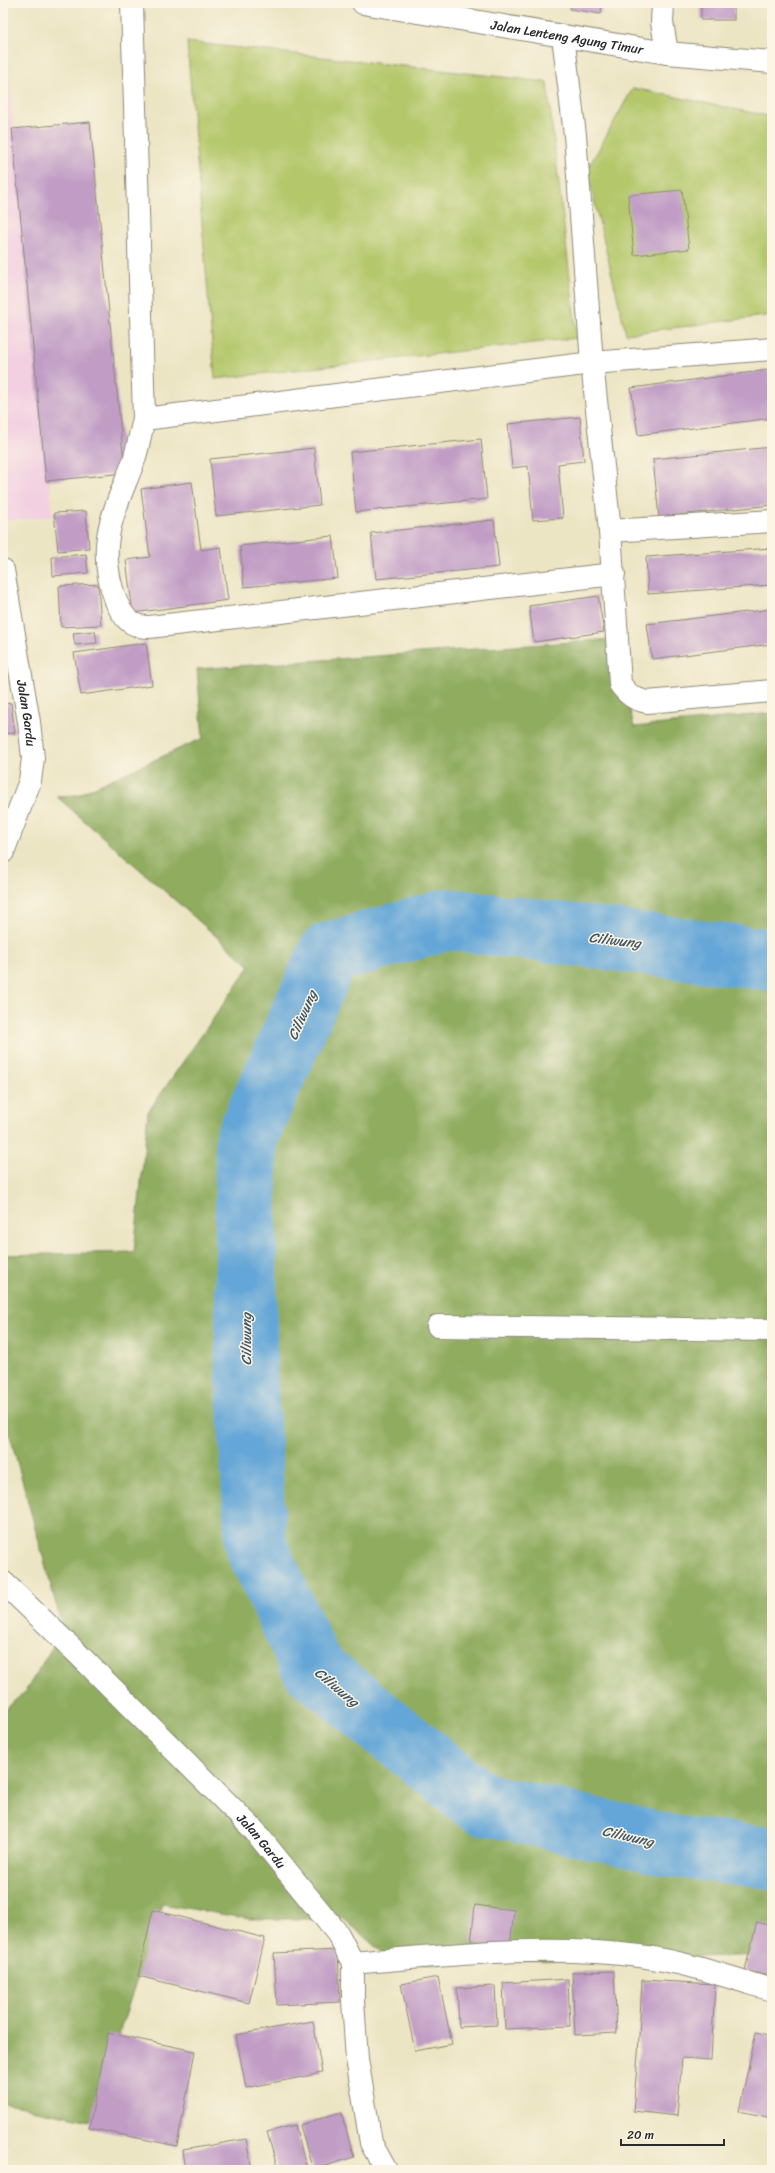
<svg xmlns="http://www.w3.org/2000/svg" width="775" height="2173" viewBox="0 0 775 2173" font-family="Sriracha,sans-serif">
<rect width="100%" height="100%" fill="#fcf5e5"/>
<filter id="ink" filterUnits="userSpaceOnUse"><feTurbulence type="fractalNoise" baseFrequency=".025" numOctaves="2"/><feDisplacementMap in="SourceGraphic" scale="8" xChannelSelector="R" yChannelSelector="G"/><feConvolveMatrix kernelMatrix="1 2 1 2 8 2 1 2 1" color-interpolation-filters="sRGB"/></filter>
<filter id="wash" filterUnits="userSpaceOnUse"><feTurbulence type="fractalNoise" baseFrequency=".012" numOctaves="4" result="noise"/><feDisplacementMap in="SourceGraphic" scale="16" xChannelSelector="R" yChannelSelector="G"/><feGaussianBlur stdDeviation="0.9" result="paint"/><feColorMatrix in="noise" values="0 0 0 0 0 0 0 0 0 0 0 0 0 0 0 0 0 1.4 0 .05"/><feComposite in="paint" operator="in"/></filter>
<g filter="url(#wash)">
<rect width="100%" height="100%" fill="#ece5c4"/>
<path fill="#f2cfe1" d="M 3,23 L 53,516 L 3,521 Z"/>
<g fill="#b4c76a" stroke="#70794a">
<path d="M 187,42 L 547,82 L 577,338 L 215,379 Z"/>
<path d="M 633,88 L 772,117 L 772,315 L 626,334 L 587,170 Z"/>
</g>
<path fill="#8fac5e" stroke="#5d6c44" d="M 613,639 L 634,727 L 772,713 L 772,1955 L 395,1964 L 344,1919 L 250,1919 L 162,1904 L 90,2121 L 3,2103 L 3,1712 L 26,1690 L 63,1630 L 3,1410 L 3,1255 L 134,1252 L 148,1112 L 250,966 L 56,796 L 77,795 L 203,738 L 197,669 Z"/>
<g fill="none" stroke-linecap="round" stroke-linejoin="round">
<path stroke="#63a6d7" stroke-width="62" d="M 772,960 L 449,919 L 329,953 L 246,1139 L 246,1367 L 256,1546 L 312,1667 L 480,1803 L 677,1847 L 772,1858"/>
</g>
<g id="blocks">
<g fill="#c19dc6">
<path d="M 571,3 L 602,3 L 601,14 L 570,9 Z"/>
<path d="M 628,3 L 652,3 L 652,6 Z"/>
<rect x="701" y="3" width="33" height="17"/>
<path d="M 90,122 L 125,473 L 46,481 L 12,129 Z"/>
<path d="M 682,190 L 689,249 L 634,255 L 628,195 Z"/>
<path d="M 769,370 L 772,395 L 772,418 L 638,435 L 631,388 Z"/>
<path d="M 580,417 L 584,461 L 558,464 L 563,518 L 533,520 L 528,466 L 512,468 L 508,424 Z"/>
<path d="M 481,439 L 487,499 L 356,512 L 350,452 Z"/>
<path d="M 772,447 L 772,505 L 659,517 L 653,459 Z"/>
<path d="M 314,448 L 320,505 L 216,516 L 210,459 Z"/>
<path d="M 192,482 L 201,550 L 221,547 L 228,600 L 133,613 L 126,560 L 150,557 L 141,489 Z"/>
<path d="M 86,511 L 89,548 L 58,551 L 54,513 Z"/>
<path d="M 494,520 L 499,567 L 376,579 L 371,533 Z"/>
<path d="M 333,536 L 338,578 L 244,587 L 240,546 Z"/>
<path d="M 772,548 L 772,585 L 648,594 L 646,557 Z"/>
<path d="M 86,554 L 88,573 L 53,576 L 52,557 Z"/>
<path d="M 98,584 L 101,625 L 61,627 L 59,586 Z"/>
<path d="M 598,596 L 604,632 L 534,642 L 529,606 Z"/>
<path d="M 772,609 L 772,644 L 652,659 L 647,624 Z"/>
<path d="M 95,631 L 97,643 L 75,645 L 73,633 Z"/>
<path d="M 146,643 L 152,685 L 81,695 L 74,653 Z"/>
<path d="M 11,703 L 15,733 L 3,734 L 3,704 Z"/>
<path d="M 475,1905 L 514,1910 L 510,1947 L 471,1943 Z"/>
<path d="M 153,1910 L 265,1938 L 249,2003 L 138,1976 Z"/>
<path d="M 757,1922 L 772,1926 L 772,1977 L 745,1970 Z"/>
<path d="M 338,1950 L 340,2002 L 277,2005 L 274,1953 Z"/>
<path d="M 614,1971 L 617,2033 L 575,2035 L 572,1972 Z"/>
<path d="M 438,1977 L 452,2044 L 415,2051 L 401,1984 Z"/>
<path d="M 568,1979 L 570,2026 L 505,2029 L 503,1983 Z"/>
<path d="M 642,1980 L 715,1984 L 711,2060 L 682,2058 L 677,2116 L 633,2111 L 638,2055 Z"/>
<path d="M 495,1986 L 497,2025 L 459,2027 L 457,1988 Z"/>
<path d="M 313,2021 L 322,2073 L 246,2088 L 236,2035 Z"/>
<path d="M 756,2032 L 772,2036 L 772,2118 L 739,2111 Z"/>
<path d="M 108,2033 L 195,2051 L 177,2146 L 89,2128 Z"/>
<path d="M 341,2112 L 354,2157 L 313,2170 L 300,2125 Z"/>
<path d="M 295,2125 L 307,2170 L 278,2170 L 267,2132 Z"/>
<path d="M 246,2139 L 252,2170 L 186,2170 L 183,2150 Z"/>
</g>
</g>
</g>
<g filter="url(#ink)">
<use href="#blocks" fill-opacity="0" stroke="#8c8878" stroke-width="1"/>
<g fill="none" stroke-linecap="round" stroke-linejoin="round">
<defs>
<g id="minor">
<path d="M 132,3 L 144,419 C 140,434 138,449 133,463 C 113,515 95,545 116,601 C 123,617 130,627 149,627 L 614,574"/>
<path d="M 663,3 L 662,22 L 667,53"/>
<path d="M 563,36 L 575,135 L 592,363 L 610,531 L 620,684 C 628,695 634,699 647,702 L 772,691"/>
<path d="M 144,419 L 592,363 L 772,349"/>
<path d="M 610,531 L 772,521"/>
<path id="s1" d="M 3,570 L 29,722 L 33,758 L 30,781 L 3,852"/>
<path d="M 438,1326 L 772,1330"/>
<path id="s2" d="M 3,1582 L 77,1653 L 253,1829 L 338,1934 L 353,1963 L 353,2001 L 357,2059 L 371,2143 L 386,2170"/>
<path d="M 353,1963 C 448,1955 545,1944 640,1956 C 685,1962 729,1977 772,1990"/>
</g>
<g id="major">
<path id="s3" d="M 363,3 L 667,53 L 772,62"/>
</g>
</defs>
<use href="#minor" stroke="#8c8878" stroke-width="24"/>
<use href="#major" stroke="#8c8878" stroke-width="24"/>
<use href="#minor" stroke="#fff" stroke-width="22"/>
<use href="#major" stroke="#fff" stroke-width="22"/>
</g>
</g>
<g text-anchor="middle" stroke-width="3" stroke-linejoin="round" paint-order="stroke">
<g font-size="13" fill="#2b2b2b" stroke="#fcf5e5">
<text dy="5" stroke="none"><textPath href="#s3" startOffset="207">Jalan Lenteng Agung Timur</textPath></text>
<text dy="5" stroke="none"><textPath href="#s1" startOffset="145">Jalan Gardu</textPath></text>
<text dy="5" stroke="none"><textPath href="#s2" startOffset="366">Jalan Gardu</textPath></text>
</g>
<g font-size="14" font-style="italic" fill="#3f5667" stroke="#fcf5e5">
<text transform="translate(615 940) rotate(7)" y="5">Ciliwung</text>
<text transform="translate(302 1015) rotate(-66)" y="5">Ciliwung</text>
<text transform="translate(246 1339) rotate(-90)" y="5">Ciliwung</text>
<text transform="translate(337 1687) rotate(40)" y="5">Ciliwung</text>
<text transform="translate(628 1836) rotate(13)" y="5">Ciliwung</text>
</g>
</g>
<rect width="775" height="2173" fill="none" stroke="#fcf5e5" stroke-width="16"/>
<path d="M621 2139v6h103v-6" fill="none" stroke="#2b2b2b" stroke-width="2"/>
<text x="627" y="2139" font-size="12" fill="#2b2b2b" stroke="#fcf5e5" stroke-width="3" paint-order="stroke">20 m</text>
</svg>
